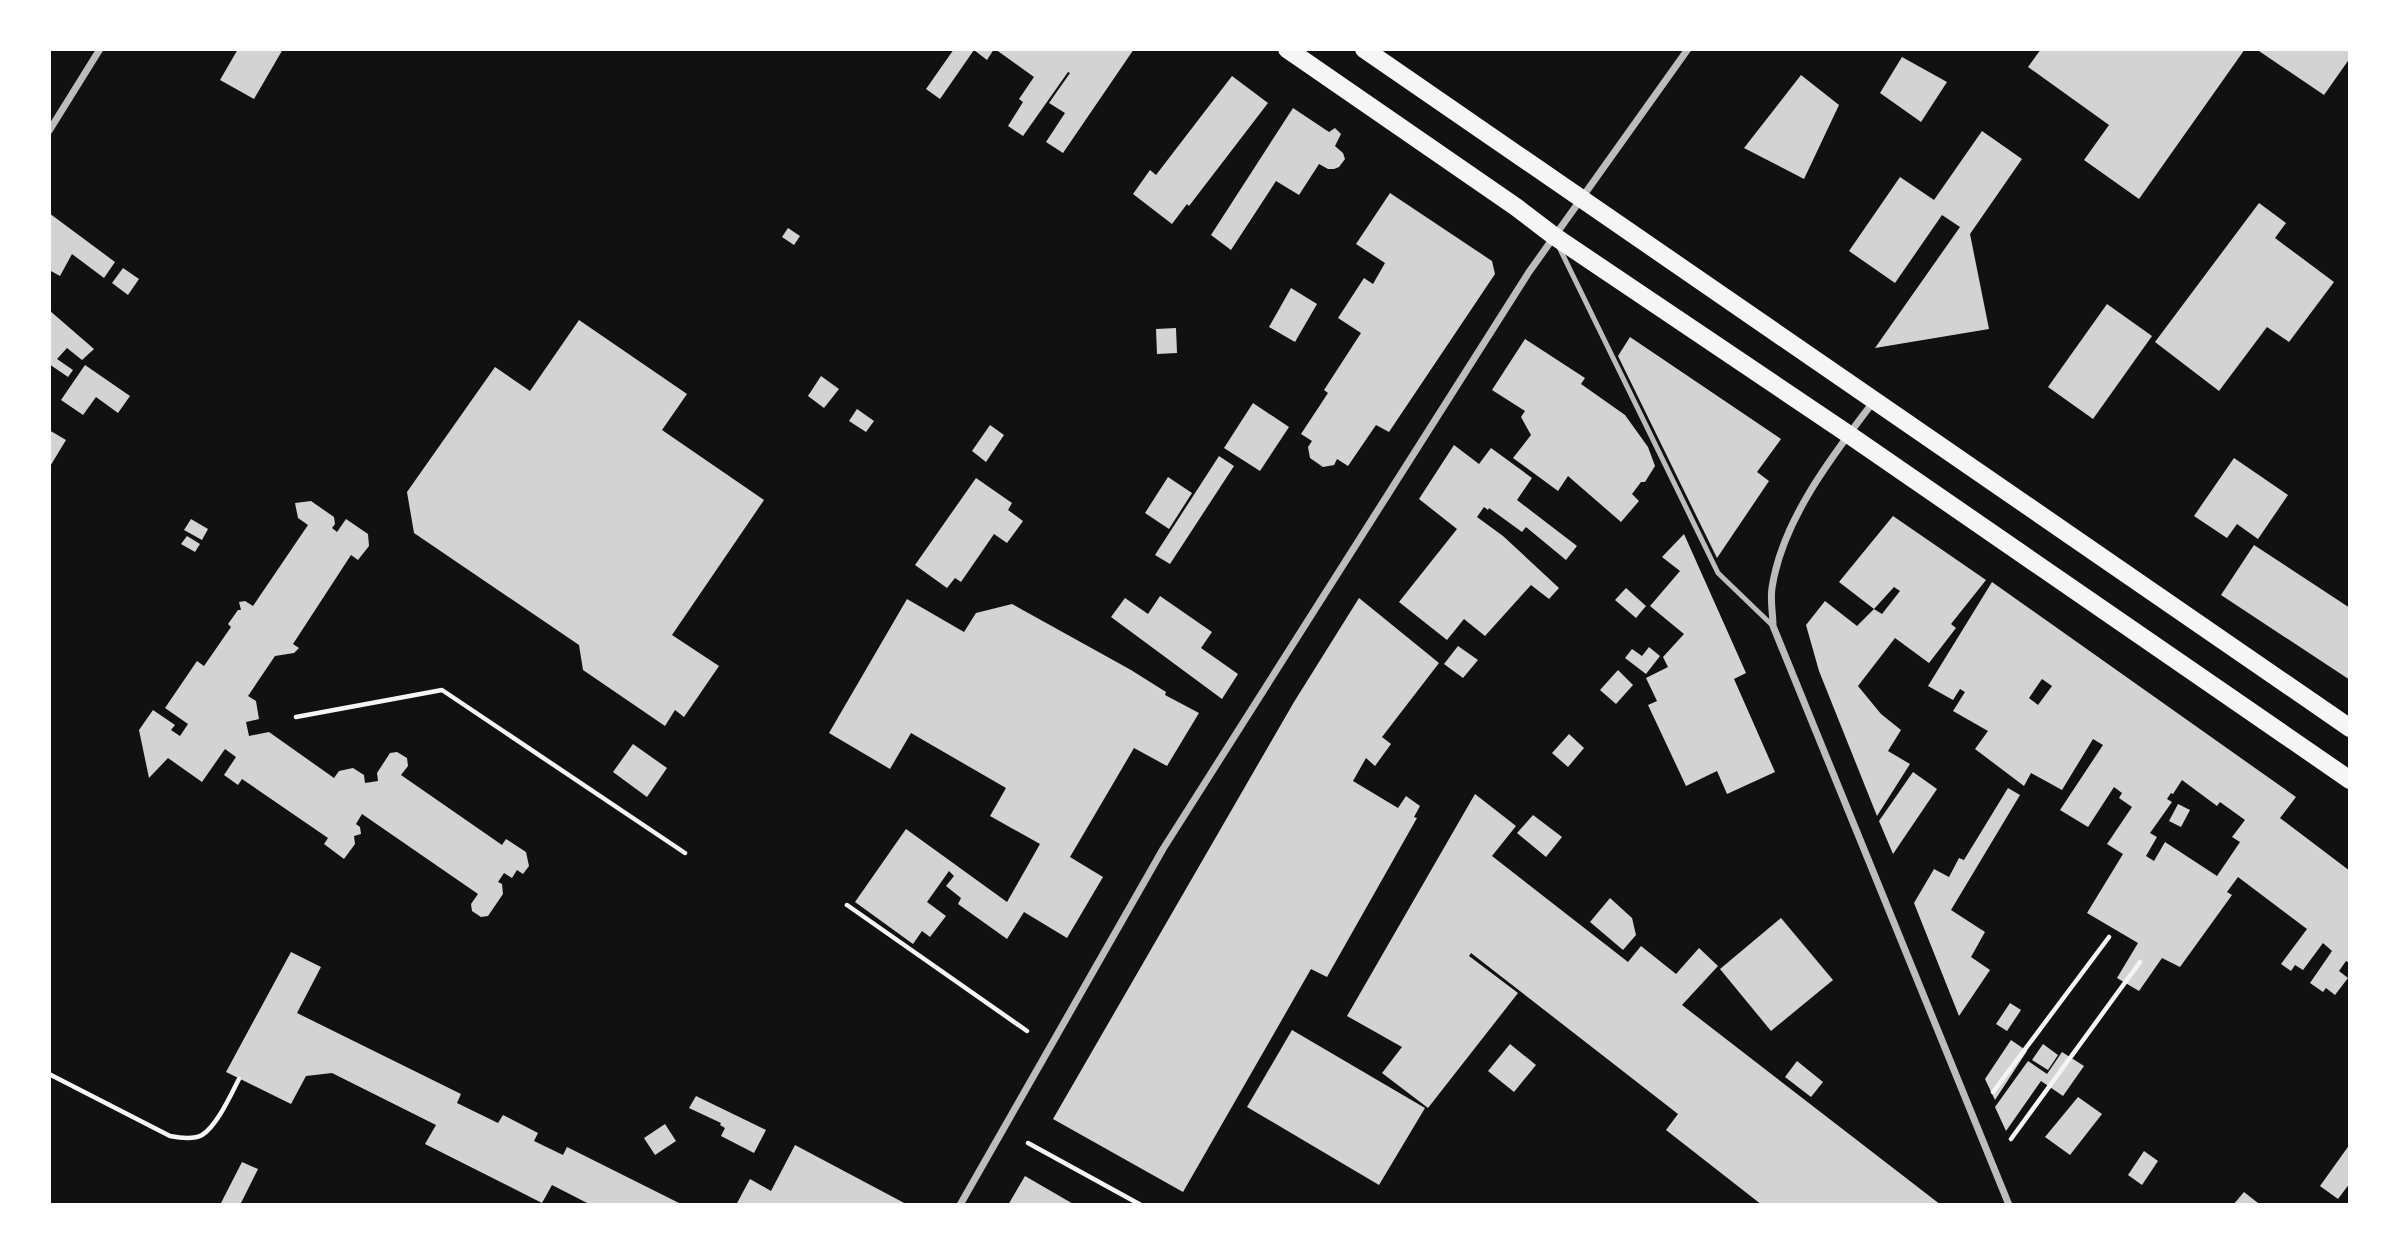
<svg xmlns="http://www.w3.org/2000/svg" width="2399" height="1254" viewBox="0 0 2399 1254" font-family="Helvetica,sans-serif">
<rect width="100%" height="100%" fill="#111"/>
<g fill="#d3d3d3" fill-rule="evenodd">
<path d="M 238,49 L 283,49 L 254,99 L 220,80 Z"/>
<path d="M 954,49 L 994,49 L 987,60 L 974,50 L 940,99 L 926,89 Z"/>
<path d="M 995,49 L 1134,49 L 1063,153 L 1046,142 L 1065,113 L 1049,103 L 1070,73 L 1068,72 L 1023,136 L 1008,126 L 1023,102 L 1019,99 L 1034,77 Z"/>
<path d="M 2041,49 L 2245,49 L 2139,199 L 2084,160 L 2109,125 L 2028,67 Z"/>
<path d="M 2256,49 L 2350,49 L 2350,58 L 2324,95 Z"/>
<path d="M 1902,57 L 1947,82 L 1921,122 L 1880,93 Z"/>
<path d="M 1801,75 L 1839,105 L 1804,179 L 1744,148 Z"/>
<path d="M 1232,76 L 1268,103 L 1189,206 L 1187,204 L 1172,224 L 1133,194 L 1150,170 L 1156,175 Z"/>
<path d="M 1293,108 L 1329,132 L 1335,128 L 1341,134 L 1335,146 L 1343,153 L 1345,159 L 1339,167 L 1334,169 L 1328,169 L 1319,164 L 1299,195 L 1276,181 L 1231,250 L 1211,235 Z"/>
<path d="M 1982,131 L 2022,159 L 1970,234 L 1989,329 L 1875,348 L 1960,227 L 1942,215 L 1895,283 L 1849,251 L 1900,177 L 1934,200 Z"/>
<path d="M 1390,193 L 1492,261 L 1495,274 L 1389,432 L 1376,425 L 1348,466 L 1337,459 L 1334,465 L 1323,467 L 1310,458 L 1308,447 L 1312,441 L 1301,434 L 1328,393 L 1324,390 L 1361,333 L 1338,318 L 1364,278 L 1373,284 L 1385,263 L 1356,244 Z"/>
<path d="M 2259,203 L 2286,223 L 2275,238 L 2334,282 L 2289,342 L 2267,327 L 2219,391 L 2155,342 Z"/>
<path d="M 49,213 L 115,262 L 104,278 L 72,254 L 60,276 L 49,270 Z"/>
<path d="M 788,228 L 800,236 L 794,245 L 782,237 Z"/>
<path d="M 123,268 L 139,279 L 128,295 L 112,283 Z"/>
<path d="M 1291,288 L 1317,304 L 1295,342 L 1269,327 Z"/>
<path d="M 2107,304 L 2152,336 L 2093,419 L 2048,387 Z"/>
<path d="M 49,310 L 94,349 L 82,360 L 67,348 L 57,359 L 73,370 L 68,377 L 49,364 Z"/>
<path d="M 579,320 L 687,394 L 662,430 L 764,500 L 672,635 L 719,666 L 684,717 L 675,710 L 665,726 L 583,670 L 579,645 L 414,533 L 407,492 L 495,367 L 530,391 Z"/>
<path d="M 1176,328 L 1177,353 L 1157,354 L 1156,329 Z"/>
<path d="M 1630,337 L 1781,439 L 1757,472 L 1769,481 L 1717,558 L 1618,356 Z"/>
<path d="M 1525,339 L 1585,378 L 1581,384 L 1625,415 L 1648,447 L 1655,466 L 1645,482 L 1641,482 L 1632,494 L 1639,501 L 1621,522 L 1568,476 L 1558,491 L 1513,458 L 1531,435 L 1521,417 L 1525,411 L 1492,390 Z"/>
<path d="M 85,365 L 130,396 L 118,413 L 96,397 L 83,415 L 61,400 Z"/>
<path d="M 821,376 L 839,389 L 824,408 L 808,396 Z"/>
<path d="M 1253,403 L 1289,427 L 1260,471 L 1224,448 Z"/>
<path d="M 857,409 L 874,421 L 866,432 L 849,421 Z"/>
<path d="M 990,425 L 1004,435 L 986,462 L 972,451 Z"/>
<path d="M 49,430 L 66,440 L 49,468 Z"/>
<path d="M 1454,445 L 1479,464 L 1491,448 L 1532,478 L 1517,500 L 1577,546 L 1566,560 L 1526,527 L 1522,532 L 1489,508 L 1488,510 L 1484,507 L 1477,517 L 1503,536 L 1559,588 L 1549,599 L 1531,585 L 1485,636 L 1464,619 L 1447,640 L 1399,602 L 1457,529 L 1419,499 Z"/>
<path d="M 1219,456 L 1234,466 L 1170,564 L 1155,555 Z"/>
<path d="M 2234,458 L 2288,495 L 2258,539 L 2237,524 L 2227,538 L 2194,516 Z"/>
<path d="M 1168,477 L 1192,493 L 1169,529 L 1145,513 Z"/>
<path d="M 976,478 L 1012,503 L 1008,510 L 1023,521 L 1007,543 L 994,534 L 961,582 L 955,578 L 947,588 L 915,565 Z"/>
<path d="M 311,501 L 334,517 L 335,524 L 332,528 L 337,532 L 346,519 L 368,534 L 369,546 L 358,560 L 351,555 L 293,644 L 299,648 L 294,653 L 275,656 L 248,696 L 256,701 L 259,719 L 246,722 L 249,736 L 269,732 L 334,778 L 339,771 L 353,768 L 364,775 L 365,783 L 378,781 L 377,773 L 390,753 L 397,752 L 407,758 L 408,766 L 401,775 L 502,845 L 506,839 L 526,852 L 529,866 L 523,874 L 517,870 L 512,878 L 504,873 L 498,882 L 502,884 L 503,894 L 488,916 L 481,917 L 472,911 L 471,904 L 478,894 L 362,814 L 356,824 L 360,827 L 361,834 L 354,836 L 355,844 L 344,859 L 324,844 L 328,838 L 242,779 L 238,785 L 224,775 L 236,757 L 225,749 L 202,782 L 168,758 L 149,778 L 139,730 L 153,710 L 175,725 L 171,730 L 180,736 L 188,724 L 165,708 L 197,661 L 204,666 L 231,627 L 228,624 L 238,610 L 241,610 L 239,602 L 245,601 L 253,606 L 308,525 L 298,518 L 295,503 Z"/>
<path d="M 1893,516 L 1986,580 L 1951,624 L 1956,628 L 1929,663 L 1895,638 L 1858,686 L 1881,714 L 1901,730 L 1888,751 L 1910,764 L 1877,816 L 1819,671 L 1806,625 L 1825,601 L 1857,626 L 1874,609 L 1882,614 L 1900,591 L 1894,587 L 1874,609 L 1839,582 Z"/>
<path d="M 191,519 L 208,529 L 202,540 L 184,530 Z"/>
<path d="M 1684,534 L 1746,673 L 1734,679 L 1775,772 L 1727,794 L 1717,771 L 1686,786 L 1648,705 L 1657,701 L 1646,678 L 1668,667 L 1663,657 L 1684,634 L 1650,606 L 1680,571 L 1662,557 Z"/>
<path d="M 187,536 L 200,544 L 195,552 L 181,544 Z"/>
<path d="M 2254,545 L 2350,608 L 2350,680 L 2221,595 Z"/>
<path d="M 1992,582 L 2296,797 L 2280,818 L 2350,871 L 2350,963 L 2346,961 L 2339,971 L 2348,978 L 2335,995 L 2326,988 L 2323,992 L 2310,983 L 2332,951 L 2323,943 L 2303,970 L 2295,965 L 2291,971 L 2281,964 L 2307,929 L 2238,877 L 2227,892 L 2232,895 L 2180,967 L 2162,958 L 2139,991 L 2117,978 L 2138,943 L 2087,913 L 2123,854 L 2107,844 L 2132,807 L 2119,798 L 2122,793 L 2114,787 L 2088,827 L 2060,810 L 2103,745 L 2093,739 L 2062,790 L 2031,773 L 2024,786 L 1975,749 L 1988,731 L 1953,711 L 1965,692 L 1960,689 L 1953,700 L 1928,686 ZM 2042,679 L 2052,686 L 2038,705 L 2029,698 ZM 2182,780 L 2217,806 L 2220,802 L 2245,820 L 2232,837 L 2240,842 L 2217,876 L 2165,842 L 2154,861 L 2146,856 L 2157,837 L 2150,833 L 2172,802 L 2167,799 L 2171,793 L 2173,794 Z"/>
<path d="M 1626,588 L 1646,606 L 1636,618 L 1615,600 Z"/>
<path d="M 1160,596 L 1212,632 L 1201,648 L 1238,674 L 1222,699 L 1111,617 L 1125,598 L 1148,614 Z"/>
<path d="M 1359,598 L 1439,663 L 1382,737 L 1391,744 L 1375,766 L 1366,758 L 1353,781 L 1398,808 L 1406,796 L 1420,806 L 1414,817 L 1417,818 L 1327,977 L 1311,969 L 1183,1192 L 1053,1119 L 1294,702 Z"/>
<path d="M 907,599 L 964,632 L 976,613 L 1012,604 L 1131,670 L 1166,692 L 1165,695 L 1199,713 L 1167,766 L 1134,748 L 1070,857 L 1103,877 L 1067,938 L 1024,912 L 1007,939 L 958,904 L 961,898 L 946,886 L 954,876 L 949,871 L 927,902 L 946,916 L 930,937 L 922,931 L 913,944 L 855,902 L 906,829 L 1007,902 L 1040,844 L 990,816 L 1006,788 L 911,733 L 890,769 L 829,733 Z"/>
<path d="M 1458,646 L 1478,660 L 1463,678 L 1444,664 Z"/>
<path d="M 1649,647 L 1660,656 L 1646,674 L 1625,658 L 1632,649 L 1642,656 Z"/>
<path d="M 1618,670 L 1633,685 L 1616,704 L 1600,690 Z"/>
<path d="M 1569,734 L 1584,748 L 1568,767 L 1552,753 Z"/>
<path d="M 633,744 L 667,768 L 647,797 L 613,772 Z"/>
<path d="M 1913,772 L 1937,789 L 1893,854 L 1879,821 Z"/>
<path d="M 2008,788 L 2020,795 L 1951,910 L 1985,932 L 1971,957 L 1990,970 L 1959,1016 L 1914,903 L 1934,869 L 1949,877 L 1959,858 L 1964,860 Z"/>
<path d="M 1475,794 L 1516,826 L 1492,856 L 1628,962 L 1641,946 L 1676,974 L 1699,948 L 1718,966 L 1682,1005 L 1941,1205 L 1762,1205 L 1666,1130 L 1678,1114 L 1471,953 L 1469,956 L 1518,993 L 1428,1108 L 1382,1073 L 1402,1047 L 1347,1016 Z"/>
<path d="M 2178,804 L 2190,810 L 2181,827 L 2169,821 Z"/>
<path d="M 1533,815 L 1562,837 L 1546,857 L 1517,833 Z"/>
<path d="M 1610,898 L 1632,918 L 1636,935 L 1623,950 L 1590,922 Z"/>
<path d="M 1781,918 L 1833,980 L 1771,1031 L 1720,969 Z"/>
<path d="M 291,952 L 321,967 L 297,1013 L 461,1094 L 457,1103 L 498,1123 L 503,1115 L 538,1133 L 534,1141 L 563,1155 L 567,1147 L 683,1205 L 591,1205 L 552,1185 L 542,1203 L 425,1144 L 436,1125 L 332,1073 L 306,1076 L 291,1104 L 226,1072 Z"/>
<path d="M 2010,1003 L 2021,1010 L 2007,1031 L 1996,1024 Z"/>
<path d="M 1292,1030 L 1425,1108 L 1379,1185 L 1247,1107 Z"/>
<path d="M 2011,1040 L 2027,1051 L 1995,1100 L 1985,1079 Z"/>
<path d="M 1510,1044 L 1536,1065 L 1514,1092 L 1488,1071 Z"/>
<path d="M 2043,1044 L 2058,1055 L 2048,1070 L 2032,1060 Z"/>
<path d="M 2062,1052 L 2084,1066 L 2063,1096 L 2041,1081 L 2006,1131 L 1995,1107 L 2028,1061 L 2047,1074 Z"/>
<path d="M 1797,1061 L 1823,1082 L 1811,1097 L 1785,1077 Z"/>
<path d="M 696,1096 L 766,1130 L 754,1153 L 721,1136 L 725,1128 L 720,1125 L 721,1123 L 689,1108 Z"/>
<path d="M 2078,1097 L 2102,1114 L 2070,1155 L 2045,1137 Z"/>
<path d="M 665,1124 L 676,1141 L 655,1155 L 644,1138 Z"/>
<path d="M 2350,1144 L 2350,1183 L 2338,1199 L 2320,1186 Z"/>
<path d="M 795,1145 L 908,1205 L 736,1205 L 750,1179 L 771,1191 Z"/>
<path d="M 2144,1151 L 2158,1161 L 2142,1185 L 2128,1175 Z"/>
<path d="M 242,1162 L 258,1169 L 240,1205 L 225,1205 L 221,1203 Z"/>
<path d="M 1025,1176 L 1075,1205 L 1008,1205 Z"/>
<path d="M 2244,1192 L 2258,1203 L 2257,1205 L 2233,1205 Z"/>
</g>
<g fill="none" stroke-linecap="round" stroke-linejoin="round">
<g stroke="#f5f5f5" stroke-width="4.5">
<path d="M 296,717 L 442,690 L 685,853"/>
<path d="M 847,905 L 1027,1031"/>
<path d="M 49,1074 L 170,1136 C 180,1138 193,1140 202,1135 C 217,1126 231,1094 239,1079"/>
<path d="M 1993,1092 L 2109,937"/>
<path d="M 2011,1139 L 2140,962"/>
<path d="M 1028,1143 L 1141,1205"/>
</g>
<path stroke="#bcbcbc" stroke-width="5" d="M 1558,245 L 1718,573 L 1773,626"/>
<g stroke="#bcbcbc" stroke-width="7">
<path d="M 49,131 L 100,49"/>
<path d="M 1874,401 C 1833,455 1782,520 1772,588 C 1770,600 1773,614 1773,626 L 2009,1205"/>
<path d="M 960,1205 L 1163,849 L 1529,272 L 1688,49"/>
</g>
<g stroke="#f5f5f5" stroke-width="18">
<path d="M 1287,49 L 1516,207 L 1554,236 L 1848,434 L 2350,780"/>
<path d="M 1364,49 L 2350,728"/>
</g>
</g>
<rect width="2399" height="1254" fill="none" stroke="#ffffff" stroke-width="102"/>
</svg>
